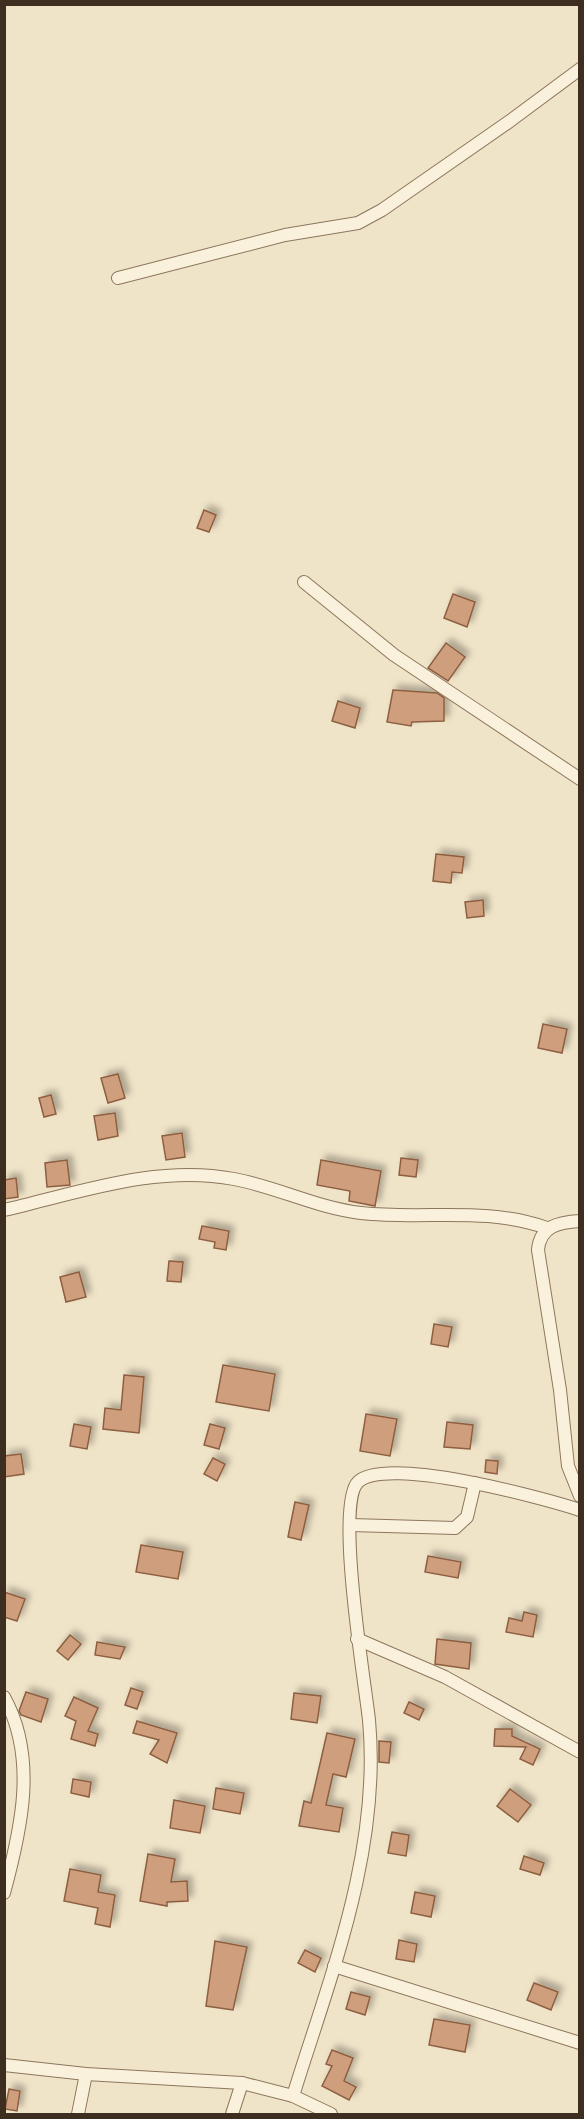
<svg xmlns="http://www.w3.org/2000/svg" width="584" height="2119" viewBox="0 0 584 2119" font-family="'Roboto Serif',serif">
<defs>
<filter id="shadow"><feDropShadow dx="5" dy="-5" stdDeviation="3" flood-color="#0004"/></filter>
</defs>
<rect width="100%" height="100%" fill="#f0e4c8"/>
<g fill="#cf9f7d" stroke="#8d5f41" stroke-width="1.5" filter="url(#shadow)">
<path d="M 204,510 L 216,515 L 209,532 L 197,528 Z"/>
<path d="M 453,594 L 475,602 L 467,627 L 444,618 Z"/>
<path d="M 446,643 L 465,657 L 448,681 L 428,668 Z"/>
<path d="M 393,690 L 437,693 L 444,698 L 444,721 L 412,722 L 411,726 L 387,722 Z"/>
<path d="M 338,701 L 360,708 L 355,728 L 332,721 Z"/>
<path d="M 436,854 L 464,857 L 462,873 L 452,872 L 451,883 L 433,881 Z"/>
<path d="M 483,900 L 484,916 L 467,918 L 465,902 Z"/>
<path d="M 543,1024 L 567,1029 L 562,1053 L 538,1048 Z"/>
<path d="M 118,1074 L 125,1098 L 108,1103 L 101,1078 Z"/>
<path d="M 51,1095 L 56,1114 L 44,1117 L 39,1098 Z"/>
<path d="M 115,1113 L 118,1136 L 98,1140 L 94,1116 Z"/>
<path d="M 182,1133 L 185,1157 L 166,1160 L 162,1136 Z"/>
<path d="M 401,1158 L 418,1160 L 416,1177 L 399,1175 Z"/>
<path d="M 67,1160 L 70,1185 L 47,1187 L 45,1163 Z"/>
<path d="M 321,1160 L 381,1171 L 375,1206 L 349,1201 L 350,1191 L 317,1185 Z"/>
<path d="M 16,1178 L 18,1197 L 4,1199 L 4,1180 Z"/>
<path d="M 202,1226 L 229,1231 L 226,1250 L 214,1248 L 215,1242 L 199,1239 Z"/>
<path d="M 169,1261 L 183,1262 L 181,1282 L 167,1281 Z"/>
<path d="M 79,1272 L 86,1297 L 66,1302 L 60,1277 Z"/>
<path d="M 434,1324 L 452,1327 L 448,1347 L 431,1344 Z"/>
<path d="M 223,1365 L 275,1374 L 269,1411 L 216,1402 Z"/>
<path d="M 124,1375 L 144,1377 L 139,1433 L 103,1429 L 105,1408 L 121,1410 Z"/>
<path d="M 366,1414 L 397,1419 L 390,1456 L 360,1451 Z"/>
<path d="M 447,1422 L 473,1425 L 470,1449 L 444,1447 Z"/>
<path d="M 74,1424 L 91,1427 L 87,1449 L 70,1446 Z"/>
<path d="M 210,1424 L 225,1428 L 219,1449 L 204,1445 Z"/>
<path d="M 21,1454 L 24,1474 L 4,1477 L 4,1456 Z"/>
<path d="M 213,1458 L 225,1464 L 217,1481 L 204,1474 Z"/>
<path d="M 486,1460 L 498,1461 L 497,1474 L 485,1472 Z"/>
<path d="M 295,1502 L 309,1505 L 301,1540 L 288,1537 Z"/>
<path d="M 141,1545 L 183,1552 L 178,1579 L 136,1572 Z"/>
<path d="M 428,1556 L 461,1562 L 458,1578 L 425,1572 Z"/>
<path d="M 4,1592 L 25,1599 L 17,1621 L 4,1617 Z"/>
<path d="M 524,1612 L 537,1615 L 533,1637 L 506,1632 L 509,1618 L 522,1621 Z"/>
<path d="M 70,1635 L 81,1644 L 68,1660 L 57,1651 Z"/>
<path d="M 437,1639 L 471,1643 L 469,1669 L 435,1664 Z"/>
<path d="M 97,1642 L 125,1647 L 120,1659 L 95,1655 Z"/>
<path d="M 131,1688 L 143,1692 L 137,1709 L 125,1705 Z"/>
<path d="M 26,1692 L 48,1699 L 41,1722 L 21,1715 L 19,1711 Z"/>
<path d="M 294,1693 L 321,1696 L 317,1723 L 291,1719 Z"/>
<path d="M 74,1697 L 98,1708 L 88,1731 L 98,1734 L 95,1746 L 71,1739 L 76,1721 L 65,1716 Z"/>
<path d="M 409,1702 L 424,1709 L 419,1720 L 404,1713 Z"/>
<path d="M 137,1721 L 177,1733 L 167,1763 L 150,1754 L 159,1740 L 133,1733 Z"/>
<path d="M 495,1729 L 512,1729 L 512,1736 L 540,1749 L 533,1765 L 520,1759 L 526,1747 L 494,1746 Z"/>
<path d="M 327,1733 L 355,1739 L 346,1777 L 333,1774 L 326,1805 L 343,1808 L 339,1832 L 299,1826 L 304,1801 L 311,1803 Z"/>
<path d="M 379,1741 L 391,1742 L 389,1763 L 379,1762 Z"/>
<path d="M 73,1779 L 91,1782 L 89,1797 L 71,1793 Z"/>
<path d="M 216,1788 L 244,1793 L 240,1814 L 213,1809 Z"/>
<path d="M 510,1789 L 531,1805 L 518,1822 L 497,1806 Z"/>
<path d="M 174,1800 L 205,1806 L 200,1833 L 170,1828 Z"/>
<path d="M 392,1832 L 409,1835 L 406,1856 L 388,1853 Z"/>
<path d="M 148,1854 L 175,1859 L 171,1882 L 187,1881 L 188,1901 L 167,1902 L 167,1906 L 140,1901 Z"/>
<path d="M 524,1856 L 544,1863 L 540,1875 L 520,1869 Z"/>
<path d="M 70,1869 L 101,1875 L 98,1892 L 115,1895 L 110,1927 L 95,1924 L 98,1908 L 64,1901 Z"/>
<path d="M 415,1892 L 435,1896 L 431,1917 L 411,1913 Z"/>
<path d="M 399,1940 L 417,1944 L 414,1962 L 396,1959 Z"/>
<path d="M 215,1941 L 247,1947 L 233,2010 L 206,2006 Z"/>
<path d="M 305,1950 L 321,1958 L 315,1972 L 298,1963 Z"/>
<path d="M 534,1983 L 558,1992 L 551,2010 L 527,2000 Z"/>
<path d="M 351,1992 L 370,1997 L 365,2015 L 346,2009 Z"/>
<path d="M 434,2019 L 470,2025 L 465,2052 L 429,2045 Z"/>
<path d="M 332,2050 L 353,2058 L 344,2081 L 356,2087 L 349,2100 L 322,2086 L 332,2066 L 326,2064 Z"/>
<path d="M 9,2089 L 20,2091 L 17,2111 L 5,2109 Z"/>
</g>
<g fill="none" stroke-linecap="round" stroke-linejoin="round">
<defs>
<g id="street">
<path d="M 118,278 L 285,235 L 358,223 L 382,210 L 510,121 L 580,69"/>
<path d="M 304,582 L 394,655 L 580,779"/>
<path d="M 4,1210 C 78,1193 157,1164 234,1179 C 277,1187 317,1208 361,1213 C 426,1220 484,1206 547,1228"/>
<path d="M 580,1221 C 559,1222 540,1226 538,1250 L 560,1390 L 568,1466 L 580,1496"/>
<path d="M 351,1525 L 455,1528 L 467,1517 L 475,1483"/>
<path d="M 357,1639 L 445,1677 L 580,1752"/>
<path d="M 4,1697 C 38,1758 21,1830 4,1893"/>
<path d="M 334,1966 L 580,2043"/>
<path d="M 4,2065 L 86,2074 L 242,2083 L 293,2096 L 331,2114"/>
<path d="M 293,2096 C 331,1974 381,1850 369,1720 C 365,1683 335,1504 358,1482 C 386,1455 543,1498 580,1510"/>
<path d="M 78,2114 L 86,2074"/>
<path d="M 232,2114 L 242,2083"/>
</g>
</defs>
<use href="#street" stroke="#8d765c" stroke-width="14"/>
<use href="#street" stroke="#faf1dc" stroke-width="12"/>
</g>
<rect width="584" height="2119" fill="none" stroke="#3d2e20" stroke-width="12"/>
</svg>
